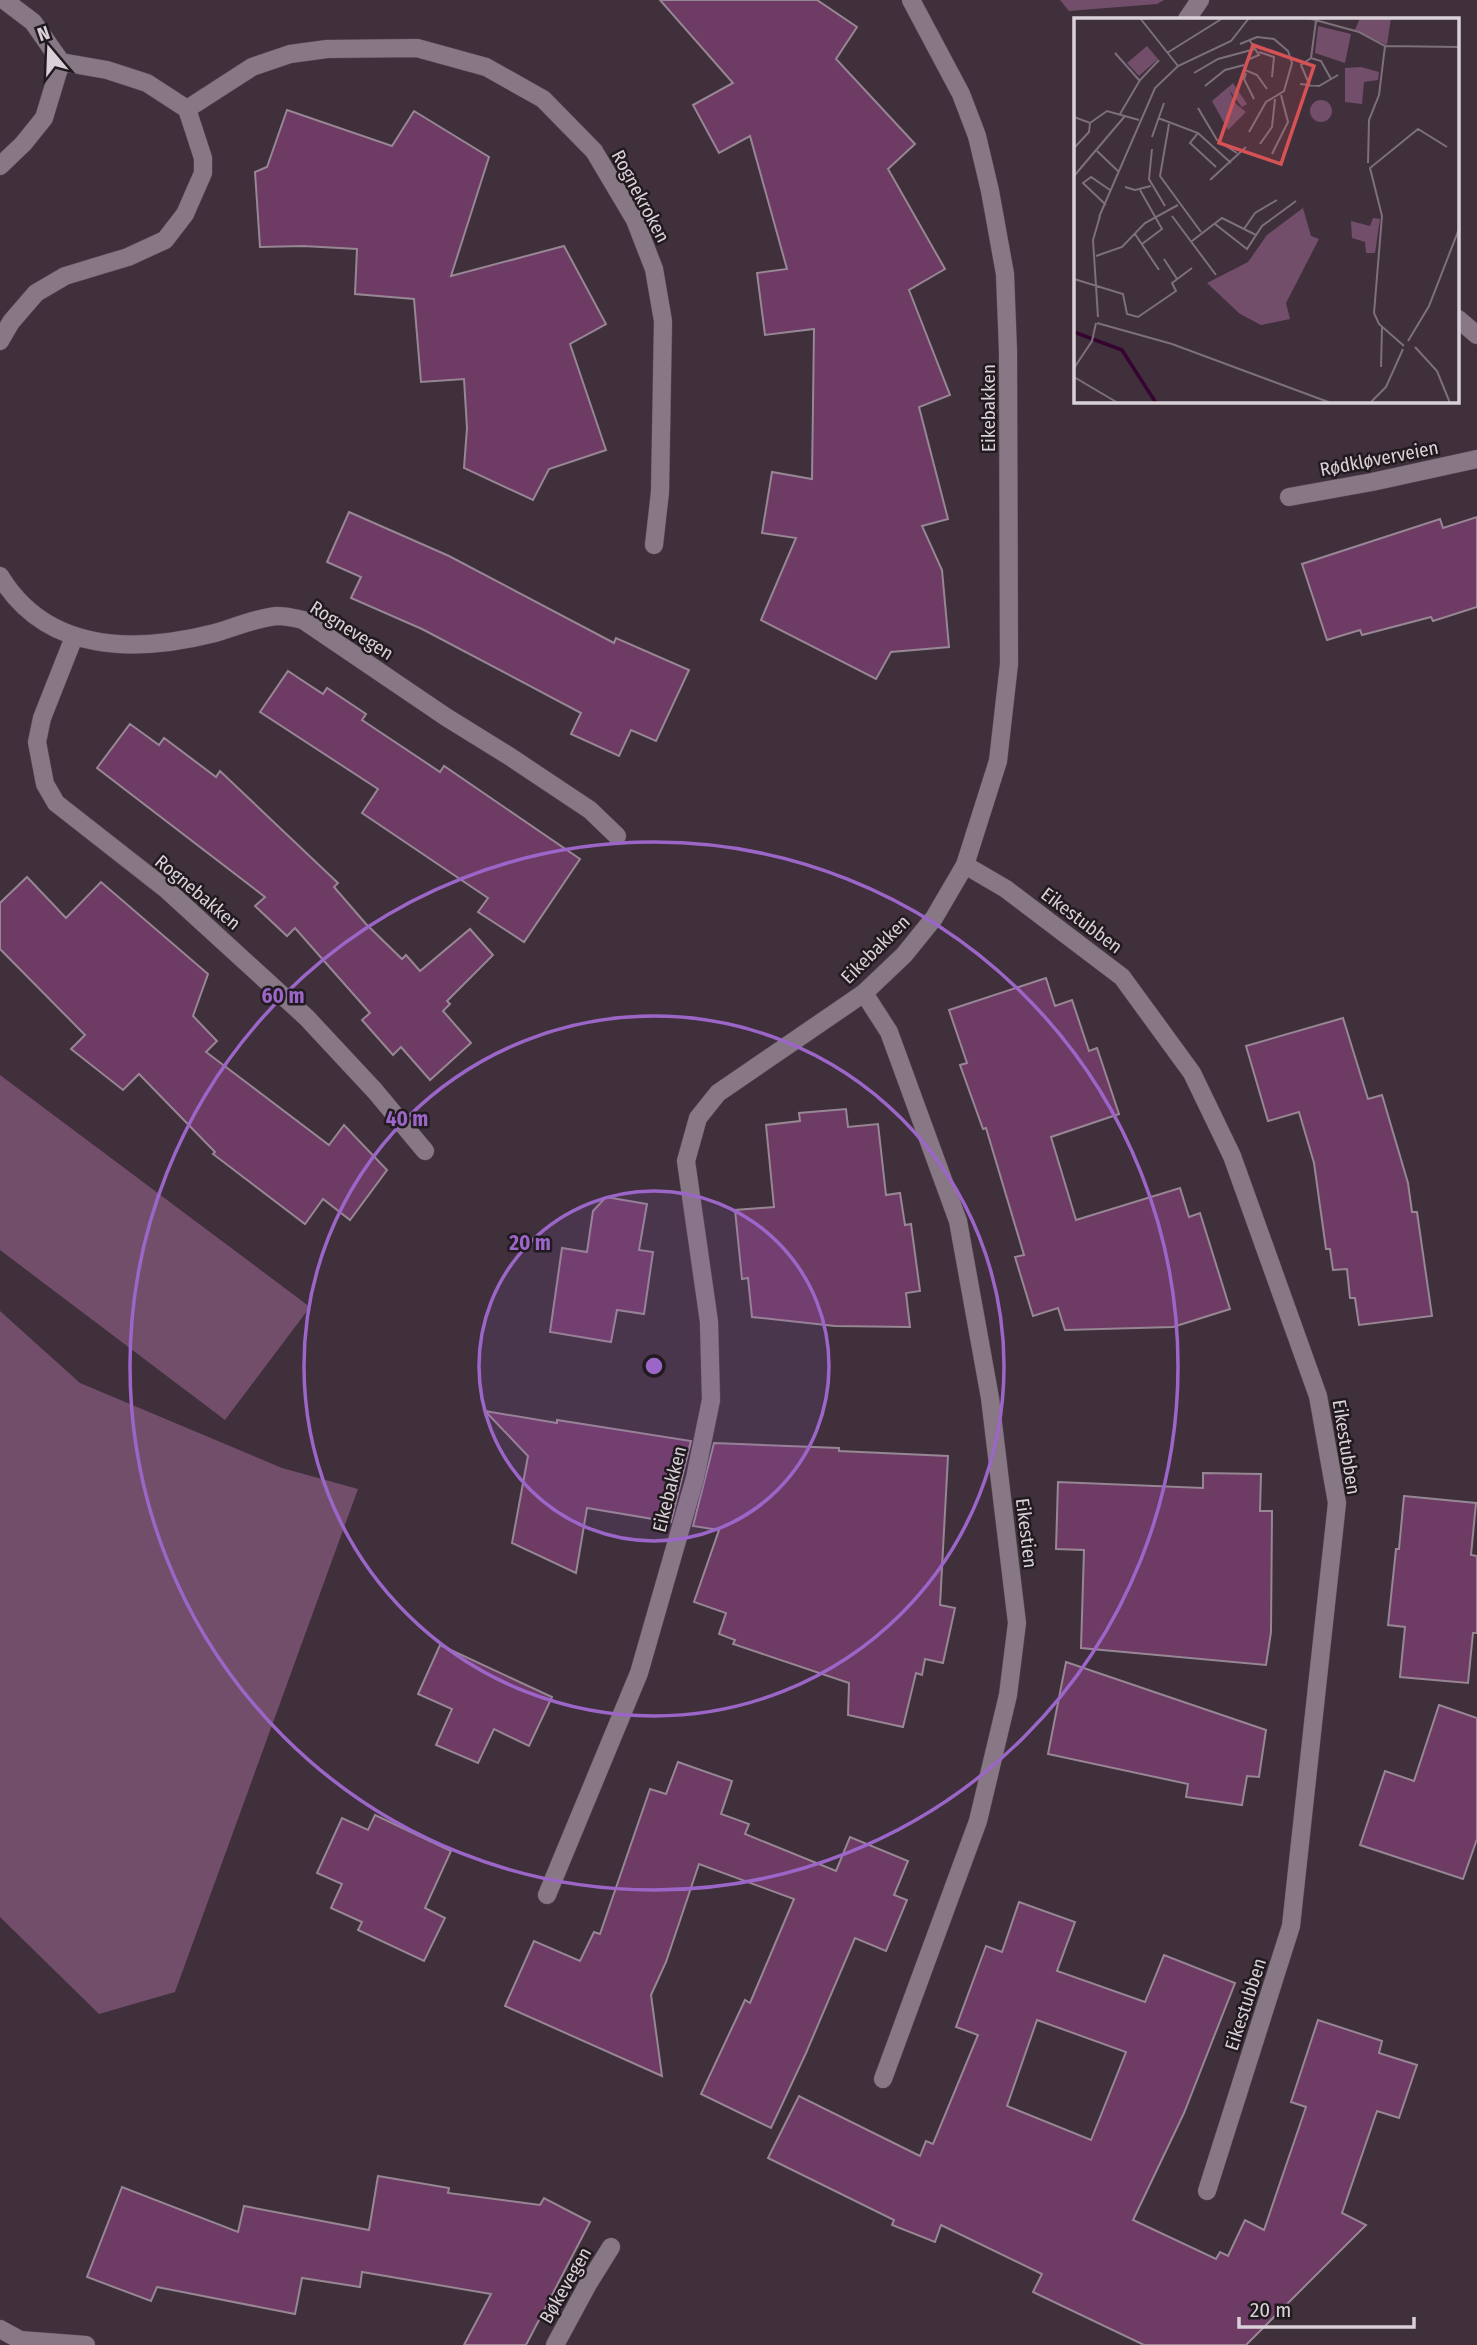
<svg xmlns="http://www.w3.org/2000/svg" width="1477" height="2345" viewBox="0 0 1477 2345" font-family="'Fira Sans Condensed',sans-serif">
<rect width="100%" height="100%" fill="#3f303c"/>
<g fill="#724e6a">
<path d="M 1060,0 L 1164,0 L 1157,4 L 1069,11 Z"/>
<path d="M 0,1075 L 310,1307 L 225,1420 L 0,1250 Z"/>
<path d="M 0,1311 L 80,1383 L 282,1468 L 358,1489 L 175,1992 L 99,2014 L 0,1917 Z"/>
</g>
<g fill="#6e3b65" stroke="#978693" stroke-width="2" fill-rule="evenodd">
<path d="M 660,0 L 817,0 L 857,27 L 836,59 L 915,144 L 888,169 L 945,269 L 909,290 L 950,395 L 919,407 L 948,519 L 922,526 L 942,570 L 949,647 L 891,652 L 876,679 L 761,620 L 796,538 L 762,533 L 772,472 L 812,479 L 814,329 L 765,335 L 757,273 L 787,269 L 750,136 L 719,153 L 693,105 L 733,83 Z"/>
<path d="M 287,110 L 392,146 L 414,111 L 489,157 L 451,276 L 564,246 L 606,324 L 570,344 L 606,450 L 549,469 L 533,500 L 464,468 L 467,428 L 464,379 L 421,382 L 414,299 L 355,294 L 357,249 L 303,246 L 260,247 L 255,172 L 267,167 Z"/>
<path d="M 349,512 L 449,556 L 614,643 L 616,638 L 689,670 L 656,741 L 631,730 L 619,756 L 571,734 L 581,713 L 422,629 L 351,598 L 361,577 L 327,562 Z"/>
<path d="M 1477,517 L 1477,607 L 1433,621 L 1431,617 L 1362,635 L 1360,630 L 1327,640 L 1302,564 L 1440,519 L 1443,528 Z"/>
<path d="M 288,671 L 323,694 L 327,688 L 366,714 L 362,720 L 440,772 L 444,766 L 580,859 L 524,942 L 478,912 L 488,898 L 362,813 L 378,789 L 260,712 Z"/>
<path d="M 130,724 L 159,745 L 164,738 L 216,777 L 220,771 L 338,883 L 334,887 L 366,924 L 402,959 L 406,955 L 420,971 L 470,929 L 493,955 L 447,1001 L 450,1004 L 443,1011 L 471,1043 L 430,1080 L 401,1047 L 393,1055 L 362,1020 L 370,1013 L 295,928 L 287,936 L 255,906 L 265,897 L 97,768 Z"/>
<path d="M 27,877 L 66,918 L 101,882 L 208,974 L 193,1016 L 217,1041 L 206,1052 L 329,1145 L 344,1125 L 387,1170 L 350,1220 L 323,1199 L 305,1224 L 213,1154 L 215,1152 L 139,1074 L 123,1090 L 71,1049 L 85,1035 L 0,949 L 0,903 Z"/>
<path d="M 1046,978 L 1055,1006 L 1072,1000 L 1089,1051 L 1097,1048 L 1119,1114 L 1051,1137 L 1076,1220 L 1180,1188 L 1189,1217 L 1200,1213 L 1230,1309 L 1173,1327 L 1065,1330 L 1058,1308 L 1033,1316 L 1015,1257 L 1024,1255 L 986,1128 L 983,1129 L 960,1065 L 967,1063 L 949,1010 Z"/>
<path d="M 1343,1018 L 1368,1099 L 1382,1095 L 1408,1183 L 1412,1212 L 1417,1212 L 1432,1316 L 1359,1325 L 1355,1298 L 1350,1298 L 1347,1269 L 1333,1270 L 1330,1249 L 1326,1249 L 1314,1163 L 1299,1112 L 1268,1121 L 1246,1046 Z"/>
<path d="M 846,1109 L 848,1127 L 878,1124 L 886,1195 L 900,1193 L 905,1225 L 911,1224 L 920,1291 L 906,1293 L 910,1327 L 835,1326 L 752,1317 L 748,1278 L 742,1279 L 735,1210 L 774,1207 L 766,1125 L 800,1121 L 799,1113 Z"/>
<path d="M 606,1197 L 647,1204 L 639,1250 L 653,1252 L 644,1314 L 617,1310 L 611,1342 L 550,1332 L 562,1248 L 587,1252 L 593,1211 Z"/>
<path d="M 485,1411 L 557,1423 L 557,1420 L 691,1441 L 671,1522 L 587,1508 L 576,1573 L 512,1543 L 528,1456 Z"/>
<path d="M 714,1443 L 839,1448 L 839,1451 L 948,1456 L 940,1605 L 955,1608 L 943,1663 L 925,1659 L 922,1675 L 916,1673 L 903,1727 L 848,1715 L 849,1683 L 733,1644 L 735,1640 L 719,1634 L 726,1613 L 694,1602 L 719,1530 L 693,1526 Z"/>
<path d="M 1203,1473 L 1261,1474 L 1260,1511 L 1272,1511 L 1271,1632 L 1266,1665 L 1081,1648 L 1084,1550 L 1056,1549 L 1058,1482 L 1203,1488 Z"/>
<path d="M 1404,1496 L 1476,1503 L 1471,1555 L 1477,1556 L 1477,1633 L 1473,1633 L 1468,1683 L 1400,1677 L 1405,1627 L 1388,1625 L 1396,1549 L 1399,1549 Z"/>
<path d="M 440,1645 L 552,1697 L 529,1746 L 494,1729 L 478,1763 L 436,1745 L 452,1709 L 418,1694 Z"/>
<path d="M 1066,1662 L 1266,1730 L 1259,1777 L 1247,1776 L 1242,1805 L 1186,1797 L 1188,1784 L 1048,1754 Z"/>
<path d="M 1439,1705 L 1477,1718 L 1477,1839 L 1463,1879 L 1360,1845 L 1385,1771 L 1414,1781 Z"/>
<path d="M 678,1762 L 732,1781 L 721,1814 L 749,1824 L 745,1834 L 836,1871 L 850,1837 L 908,1861 L 894,1895 L 907,1900 L 886,1951 L 855,1938 L 806,2053 L 771,2128 L 701,2094 L 745,2000 L 750,2003 L 794,1899 L 699,1864 L 666,1962 L 651,1995 L 662,2076 L 505,2006 L 534,1941 L 580,1961 L 594,1932 L 600,1934 L 650,1789 L 666,1794 Z"/>
<path d="M 375,1815 L 451,1851 L 425,1908 L 445,1918 L 424,1961 L 358,1930 L 362,1922 L 331,1908 L 342,1884 L 317,1873 L 342,1818 L 368,1830 Z"/>
<path d="M 1019,1902 L 1075,1922 L 1057,1971 L 1145,2002 L 1164,1955 L 1235,1983 L 1184,2113 L 1133,2220 L 1216,2259 L 1220,2252 L 1228,2256 L 1245,2220 L 1264,2230 L 1306,2107 L 1291,2102 L 1318,2020 L 1382,2041 L 1379,2053 L 1417,2065 L 1399,2118 L 1377,2111 L 1342,2213 L 1366,2225 L 1246,2345 L 1144,2345 L 1033,2292 L 1042,2274 L 941,2225 L 935,2242 L 892,2225 L 894,2220 L 768,2158 L 799,2096 L 920,2156 L 926,2141 L 933,2144 L 978,2035 L 956,2027 L 986,1946 L 1002,1952 ZM 1037,2020 L 1126,2052 L 1091,2140 L 1007,2106 Z"/>
<path d="M 378,2176 L 449,2188 L 448,2193 L 540,2205 L 544,2198 L 590,2222 L 526,2345 L 464,2345 L 491,2294 L 362,2272 L 360,2287 L 302,2278 L 295,2314 L 157,2287 L 151,2301 L 87,2277 L 122,2187 L 238,2232 L 244,2206 L 369,2230 Z"/>
</g>
<g fill="none" stroke-linecap="round" stroke-linejoin="round">
<defs>
<g id="street">
<path d="M 1187,19 L 1200,0"/>
<path d="M 187,109 L 252,67 L 290,54 L 327,49 L 417,48 L 486,67 L 543,99 L 594,151 L 635,220 L 654,269 L 663,321 L 660,492 L 654,545"/>
<path d="M 0,166 L 23,144 L 44,118 L 61,62"/>
<path d="M 1458,319 L 1477,335"/>
<path d="M 0,341 L 11,322 L 36,293 L 65,276 L 128,257 L 165,240 L 185,214 L 203,173 L 203,158 L 187,109 L 147,83 L 107,70 L 61,62 L 33,22 L 4,0"/>
<path d="M 1289,497 L 1372,482 L 1477,459"/>
<path d="M 0,576 C 47,654 136,653 215,633 C 236,627 255,618 277,616 C 285,616 295,618 303,620 L 446,717 L 509,756 L 590,810 L 617,836"/>
<path d="M 74,637 L 42,718 L 37,742 L 45,784 L 56,803 L 167,890 L 307,1018 L 375,1091 L 425,1151"/>
<path d="M 965,865 L 1006,889 L 1122,977 L 1192,1073 L 1232,1156 L 1318,1396 L 1337,1503 L 1291,1926 L 1207,2191"/>
<path d="M 864,993 L 889,1032 L 958,1221 L 990,1398 L 1017,1623 L 1008,1695 L 978,1821 L 883,2079"/>
<path d="M 547,1895 L 639,1673 L 695,1478 L 711,1400 L 709,1322 L 686,1161 L 698,1118 L 718,1093 L 864,993 L 904,955 L 934,918 L 965,865 L 998,761 L 1009,664 L 1008,351 L 1005,274 L 990,191 L 977,136 L 961,94 L 911,0"/>
<path d="M 0,2329 L 20,2340 L 86,2345"/>
<path d="M 555,2345 L 588,2284 L 611,2247"/>
</g>
</defs>
<use href="#street" stroke="#584c56" stroke-width="19"/>
<use href="#street" stroke="#887784" stroke-width="18"/>
</g>
<circle cx="654" cy="1366" r="175" fill="#9c66c8" fill-opacity=".12"/>
<g fill="none" stroke="#9c66c8" stroke-width="3.5">
<circle cx="654" cy="1366" r="175"/>
<circle cx="654" cy="1366" r="350"/>
<circle cx="654" cy="1366" r="524"/>
</g>
<g text-anchor="middle" stroke-width="5" stroke-linejoin="round" paint-order="stroke">
<g font-size="19" fill="#dad1d8" stroke="#211b20">
<text transform="translate(641 196) rotate(62)" y="7">Rognekroken</text>
<text transform="translate(988 408) rotate(-90)" y="7">Eikebakken</text>
<text transform="translate(1379 458) rotate(-11)" y="7">Rødkløverveien</text>
<text transform="translate(352 630) rotate(32)" y="7">Rognevegen</text>
<text transform="translate(198 892) rotate(40)" y="7">Rognebakken</text>
<text transform="translate(1082 920) rotate(37)" y="7">Eikestubben</text>
<text transform="translate(875 949) rotate(-45)" y="7">Eikebakken</text>
<text transform="translate(1347 1447) rotate(81)" y="7">Eikestubben</text>
<text transform="translate(669 1489) rotate(-76)" y="7">Eikebakken</text>
<text transform="translate(1027 1533) rotate(83)" y="7">Eikestien</text>
<text transform="translate(1245 2004) rotate(-72)" y="7">Eikestubben</text>
<text transform="translate(565 2285) rotate(-60)" y="7">Bøkevegen</text>
</g>
</g>
<g transform="translate(1074 18)">
<rect width="385" height="385" fill="#3f303c"/>
<path d="M 286,0 L 317,0 L 313,27 L 281,12 ZM 244,8 L 277,16 L 271,45 L 241,35 ZM 73,28 L 84,41 L 65,58 L 53,45 ZM 287,49 L 305,54 L 304,62 L 290,64 L 288,86 L 271,84 L 271,50 ZM 159,65 L 173,86 L 168,89 L 155,72 L 162,86 L 172,94 L 154,112 L 138,83 ZM236 93a11 11 0 1 1 22 0a11 11 0 1 1-22 0ZM 229,190 L 237,218 L 245,221 L 212,285 L 216,301 L 187,307 L 166,296 L 133,265 L 174,244 L 193,217 ZM 299,200 L 306,201 L 301,235 L 292,235 L 291,224 L 278,220 L 277,203 L 296,208 Z" fill="#724e6a"/>
<path fill="none" stroke="#35052f" stroke-width="3.5" d="M 0,314 L 48,332 L 82,385"/>
<path fill="none" stroke="#7d707a" stroke-width="2" d="M 66,0 L 104,48M 234,0 L 285,14 L 311,28 L 385,29M 176,23 L 185,37 L 173,42 L 171,52 L 183,57 L 193,71M 166,26 L 183,19 L 200,21 L 214,33 L 218,45 L 210,73 L 192,84 L 175,114M 185,34 L 200,39 L 198,59M 41,35 L 65,62M 93,35 L 149,0M 237,40 L 242,3M 120,55 L 144,41 L 181,31M 172,55 L 170,61 L 180,81M 226,66 L 245,68 L 264,57M 131,68 L 151,52 L 170,47M 236,68 L 227,47 L 237,40 L 247,43 L 257,61M 124,90 L 143,122 L 163,135M 46,96 L 66,62 L 85,42M 0,99 L 16,105 L 33,93 L 65,102M 84,100 L 124,115 L 157,145M 95,106 L 86,158 L 127,214M 124,115 L 116,125 L 142,149M 78,119 L 90,85M 186,126 L 198,109 L 201,81M 0,130 L 15,114 L 16,105M 78,131 L 75,161 L 91,188M 23,133 L 45,154M 198,136 L 214,104 L 207,77M 294,145 L 295,102 L 305,77 L 311,28M 0,158 L 51,98M 136,162 L 172,129M 51,169 L 61,172 L 77,168M 66,172 L 88,211 L 68,226M 32,187 L 9,165 L 17,159 L 36,172M 98,198 L 142,257M 25,199 L 81,70 L 104,48 L 157,23 L 175,0M 141,206 L 173,231 L 188,208 L 222,183M 170,211 L 181,195 L 203,182M 61,216 L 85,252M 118,223 L 148,200 L 182,217M 22,238 L 48,229 L 71,205 L 104,187M 90,241 L 103,261M 0,261 L 49,276 L 53,296 L 64,299 L 102,273 L 98,265 L 118,250M 24,299 L 19,222 L 26,198M 23,305 L 98,326 L 257,385M 334,323 L 355,288 L 385,211M 330,328 L 305,306 L 300,295 L 308,198 L 296,150 L 344,111 L 373,129M 341,329 L 363,353 L 376,385M 307,349 L 308,309M 0,350 L 18,323 L 22,305M 0,359 L 44,385M 296,385 L 312,369 L 329,331"/>
<path fill="#d75254" fill-opacity="0.15" stroke="#d75254" stroke-width="3.5" d="M 179,27 L 240,48 L 207,146 L 145,125 Z"/>
<rect width="385" height="385" fill="none" stroke="#dad1d8" stroke-width="3.5"/>
</g>
<circle cx="654" cy="1366" r="10" fill="#9c66c8" stroke="#211b20" stroke-width="3.5"/>
<g font-size="21" text-anchor="middle" font-weight="bold" fill="#9c66c8" stroke="#211b20" stroke-width="5" stroke-linejoin="round" paint-order="stroke">
<text x="283" y="1003">60 m</text>
<text x="407" y="1126">40 m</text>
<text x="530" y="1250">20 m</text>
</g>
<g transform="translate(49 49) rotate(341)" stroke="#211b20" stroke-width="5" paint-order="stroke">
<path d="M0-5L12 26L0 18L-12 26Z" fill="#dad1d8"/>
<text y="-10" font-size="19" font-weight="bold" text-anchor="middle" fill="#dad1d8">N</text>
</g>
<path d="M1239 2317v10h175v-10" fill="none" stroke="#dad1d8" stroke-width="3.5"/>
<text x="1250" y="2317" font-size="21" fill="#dad1d8" stroke="#211b20" stroke-width="5" paint-order="stroke">20 m</text>
</svg>
